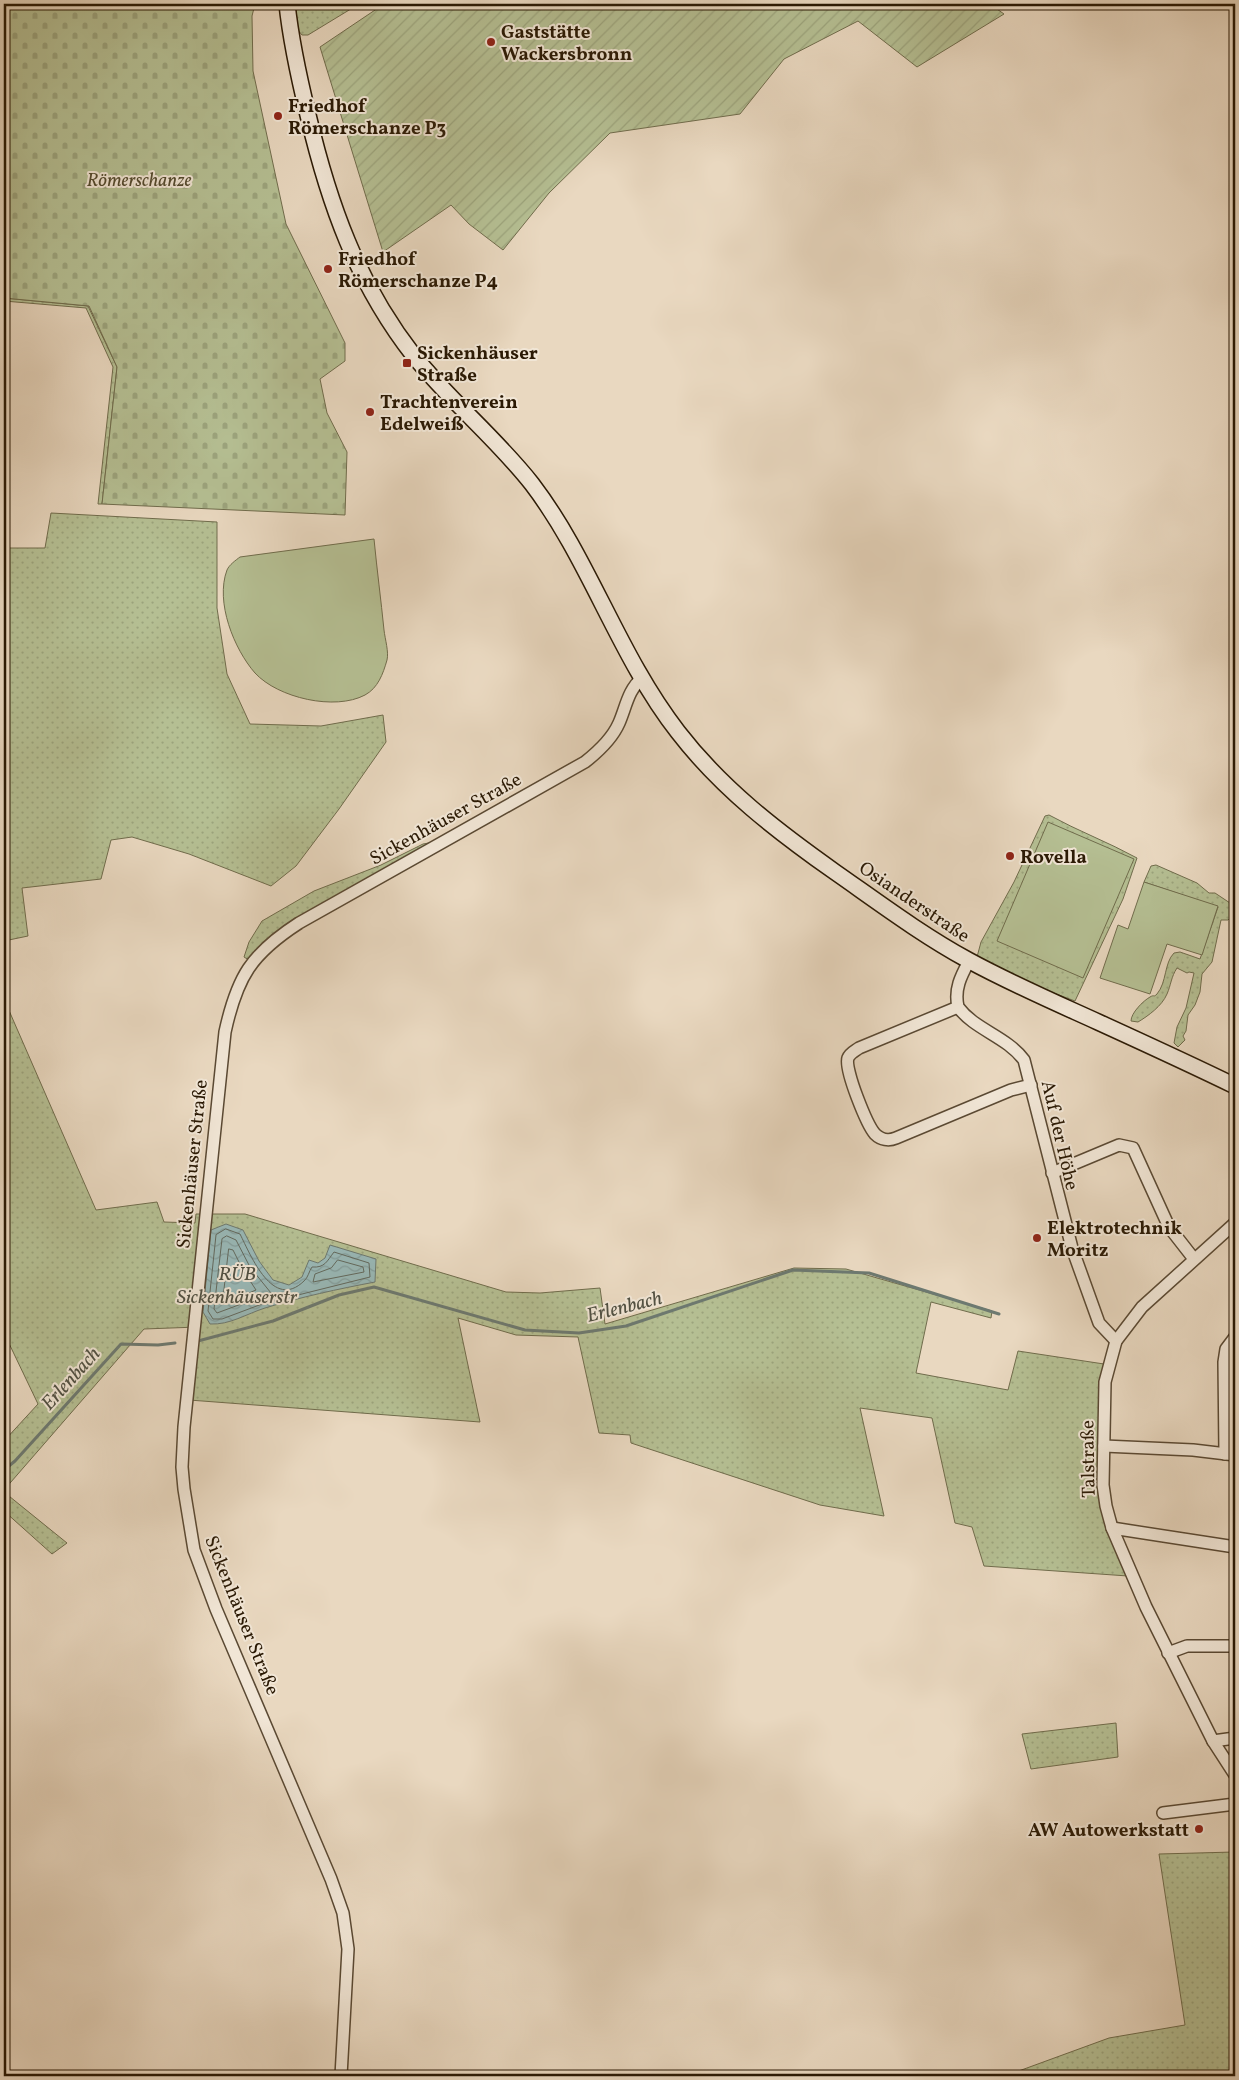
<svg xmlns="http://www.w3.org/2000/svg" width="1239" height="2080" viewBox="0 0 1239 2080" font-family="Vollkorn,serif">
<defs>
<pattern id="grass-dots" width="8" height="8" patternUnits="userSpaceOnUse" patternTransform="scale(1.25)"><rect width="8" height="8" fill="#b5bf93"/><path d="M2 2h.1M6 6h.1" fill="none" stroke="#9ca47d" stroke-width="1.8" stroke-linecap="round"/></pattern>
<pattern id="cemetery-stones" width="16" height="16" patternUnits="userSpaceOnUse" patternTransform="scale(1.25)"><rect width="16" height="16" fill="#b5bf93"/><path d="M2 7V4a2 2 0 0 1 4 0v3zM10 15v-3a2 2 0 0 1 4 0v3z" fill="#9ca47d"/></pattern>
<pattern id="garden-furrows" width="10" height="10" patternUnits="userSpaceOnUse" patternTransform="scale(1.25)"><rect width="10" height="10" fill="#b5bf93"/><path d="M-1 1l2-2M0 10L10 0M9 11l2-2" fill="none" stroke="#9ca47d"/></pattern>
<pattern id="water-waves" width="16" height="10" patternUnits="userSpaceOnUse" patternTransform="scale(1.25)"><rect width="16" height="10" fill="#99b9b8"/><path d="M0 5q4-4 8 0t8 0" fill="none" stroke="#849e9d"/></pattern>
</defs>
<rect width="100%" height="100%" fill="#e9d8c0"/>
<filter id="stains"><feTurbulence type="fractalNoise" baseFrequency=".004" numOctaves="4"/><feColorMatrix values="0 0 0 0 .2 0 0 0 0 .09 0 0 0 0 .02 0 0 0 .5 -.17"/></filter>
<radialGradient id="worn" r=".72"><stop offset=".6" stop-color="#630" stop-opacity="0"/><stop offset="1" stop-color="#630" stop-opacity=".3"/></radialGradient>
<g fill="url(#grass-dots)" stroke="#706c4c">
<path d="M 295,4 L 359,4 L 308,35 L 302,35 L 298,30 Z"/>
<path d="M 4,298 L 88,306 L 117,367 L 102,504 L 98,504 L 113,367 L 86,308 L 4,301 Z"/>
<path d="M 51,513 L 217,522 L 217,608 L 227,674 L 250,724 L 321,726 L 383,715 L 386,742 L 339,809 L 296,866 L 271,886 L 189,854 L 132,837 L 111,840 L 101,879 L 22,888 L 28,936 L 4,941 L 4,548 L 45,548 Z"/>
<path d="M 1049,815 C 1078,831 1108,842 1137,858 L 1123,899 L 1075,1001 L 1027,983 L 977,957 L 981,942 L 1014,882 L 1045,816 Z"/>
<path d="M 446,840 L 298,923 L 252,962 L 244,957 L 249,942 L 262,921 L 314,891 L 381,865 L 423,844 Z"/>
<path d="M 1156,865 L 1197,883 L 1209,893 L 1215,893 L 1233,905 L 1233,915 L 1228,920 L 1221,920 L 1212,962 L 1202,974 L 1200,992 L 1195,1005 L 1188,1015 L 1186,1031 L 1183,1036 L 1185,1040 L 1178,1047 L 1174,1043 L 1177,1027 L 1186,1008 L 1194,973 L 1189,972 L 1187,973 L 1177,968 C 1171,977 1171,985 1167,994 C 1162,1006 1148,1016 1138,1022 L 1131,1021 C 1131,1013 1143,1001 1150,997 C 1155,994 1153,998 1157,994 C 1167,982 1164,963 1174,953 L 1180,952 L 1200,959 L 1218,907 L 1144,882 L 1151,866 Z"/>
<path d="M 4,999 L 96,1210 L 157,1202 L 164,1222 L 195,1223 L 196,1214 L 245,1214 L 506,1292 L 540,1293 L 600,1288 L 605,1324 L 794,1268 L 846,1269 L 992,1311 L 991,1318 L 931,1302 L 916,1373 L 1008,1390 L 1018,1351 L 1104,1364 L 1100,1393 L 1099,1484 L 1128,1576 L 984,1566 L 972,1527 L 955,1523 L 932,1418 L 860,1408 L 884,1516 L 820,1505 L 631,1443 L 630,1435 L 599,1433 L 578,1337 L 516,1335 L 458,1318 L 480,1422 L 189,1400 L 198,1327 L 144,1329 L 4,1490 L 4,1441 L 38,1404 L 4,1333 Z"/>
<path d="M 4,1492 L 67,1543 L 52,1554 L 4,1511 Z"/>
<path d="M 1116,1723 L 1118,1757 L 1031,1769 L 1022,1734 Z"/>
<path d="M 1234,1852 L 1235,2076 L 1005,2076 L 1109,2038 L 1185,2025 L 1159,1854 Z"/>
</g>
<path fill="url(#cemetery-stones)" stroke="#706c4c" d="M 4,4 L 255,4 L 252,16 L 253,71 L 286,224 L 345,343 L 345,361 L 320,379 L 327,413 L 347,452 L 345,515 L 102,504 L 117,367 L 89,306 L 4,298 Z"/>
<path fill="url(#garden-furrows)" stroke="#706c4c" d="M 384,4 L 990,4 L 1004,14 L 917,67 L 858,21 L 784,59 L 740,114 L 610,133 L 549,193 L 503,250 L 469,224 L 451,205 L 383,252 L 320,47 Z"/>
<g fill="#b5bf93" stroke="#706c4c">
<path d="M 374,539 C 377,570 381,600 384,630 C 385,639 389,652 387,660 C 383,674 378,688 365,695 C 335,711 278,698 255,673 C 234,649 215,602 227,570 C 229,565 236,560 240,557 Z"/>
<path d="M 1048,822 L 1134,859 L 1083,978 L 997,941 Z"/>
<path d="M 1144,882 L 1218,906 L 1202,955 L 1167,944 L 1150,994 L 1100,978 L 1118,925 L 1128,929 Z"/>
</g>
<path fill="url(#water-waves)" stroke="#6d7970" d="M 226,1224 L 243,1230 L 259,1261 L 273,1280 L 289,1285 L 302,1277 L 309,1260 L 318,1263 L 325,1258 L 330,1245 L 376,1259 L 375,1282 C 338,1289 301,1297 265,1308 C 246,1314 230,1325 210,1324 L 203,1312 L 211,1230 Z"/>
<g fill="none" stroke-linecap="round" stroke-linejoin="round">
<g stroke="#62695e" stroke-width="1">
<path d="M 226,1229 L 240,1234 C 251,1256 273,1311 304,1281 C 308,1278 309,1271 312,1267 C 325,1268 327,1261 334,1252 L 369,1263 L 370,1277 L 262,1304 L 222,1319 L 213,1319 L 208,1311 L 216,1235 Z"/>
<path d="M 227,1236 L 236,1240 L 250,1267 L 271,1293 L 217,1313 L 214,1309 L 222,1239 Z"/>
<path d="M 229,1249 L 233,1250 L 243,1270 L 256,1290 L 225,1303 L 223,1300 Z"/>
<path d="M 338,1260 L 363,1267 L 364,1272 L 313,1282 L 315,1274 L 331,1268 Z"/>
</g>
<g stroke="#6d7970" stroke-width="3">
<path d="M 198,1341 L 273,1321 L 339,1295 L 374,1287 L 525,1330 L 579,1333 L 626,1326 L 793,1270 L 869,1273 L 999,1314"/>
<path d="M 4,1470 L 15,1461 L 121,1344 L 158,1345 L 175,1343"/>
</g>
<defs>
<g id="street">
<path d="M 969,961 C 961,976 954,989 958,1007 C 975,1030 1006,1036 1024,1060 L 1072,1248 L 1099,1323 L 1116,1341"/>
<path d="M 958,1007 L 859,1048 C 855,1051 850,1053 848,1058 C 844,1069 867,1125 875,1134 C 881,1140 889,1141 896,1138 L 1011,1090 L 1031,1085"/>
<path d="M 1052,1173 L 1119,1145 L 1133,1148 L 1169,1227 L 1194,1259"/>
<path d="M 1235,1223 L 1142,1307 L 1116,1341 L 1105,1382 L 1103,1485 L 1106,1506 L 1112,1528 L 1146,1607 L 1213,1741 L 1235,1775"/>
<path d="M 1104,1446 L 1193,1450 L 1235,1455"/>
<path d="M 1225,1454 L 1224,1362 L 1226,1349 L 1235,1337"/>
<path d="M 1112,1528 L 1235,1547"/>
<path d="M 1168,1653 L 1187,1646 L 1235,1646"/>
<path d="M 1213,1741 L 1235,1738"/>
<path d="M 1163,1813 L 1235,1804"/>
<path d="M 341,2076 L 348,1949 L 343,1913 L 331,1879 L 216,1609 L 194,1550 L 184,1489 L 182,1467 L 184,1427 L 225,1032 C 237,977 251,954 299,923 L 585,762 C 599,751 612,739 619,723 C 626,707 628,690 642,678"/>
</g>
<path id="secondary" d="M 287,4 C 291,42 299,78 308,115 C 329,204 357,283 414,356 C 450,401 496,438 532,484 C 590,560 618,655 678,732 C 722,789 777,831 835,872 C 878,902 922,935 968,960 C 1010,983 1054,1002 1098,1022 C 1144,1043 1190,1064 1235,1086"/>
</defs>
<use href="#street" stroke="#5a4933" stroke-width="14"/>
<use href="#secondary" stroke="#2a1904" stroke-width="18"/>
<use href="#street" stroke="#f1e6d6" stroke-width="11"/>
<use href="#secondary" stroke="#f1e6d6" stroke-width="15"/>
</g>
<g fill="#8f2418" stroke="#f1e6d6" stroke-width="2">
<circle cx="491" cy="42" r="5"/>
<circle cx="278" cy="116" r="5"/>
<circle cx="328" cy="269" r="5"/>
<rect x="402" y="358" width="10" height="10" rx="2.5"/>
<circle cx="370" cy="412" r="5"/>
<circle cx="1010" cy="856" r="5"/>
<circle cx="1037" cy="1238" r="5"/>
<circle cx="1199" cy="1829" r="5"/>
</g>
<g text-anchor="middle" stroke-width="4" stroke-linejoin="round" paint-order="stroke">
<g font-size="19" font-weight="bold" fill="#2a1904" stroke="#f1e6d6" text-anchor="start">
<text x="501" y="38">Gaststätte<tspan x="501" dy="22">Wackersbronn</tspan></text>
<text x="288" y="112">Friedhof<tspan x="288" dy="22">Römerschanze P3</tspan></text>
<text x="338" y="265">Friedhof<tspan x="338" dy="22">Römerschanze P4</tspan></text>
<text x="417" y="359">Sickenhäuser<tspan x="417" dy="22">Straße</tspan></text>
<text x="380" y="408">Trachtenverein<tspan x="380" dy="22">Edelweiß</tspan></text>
<text x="1020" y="863">Rovella</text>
<text x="1047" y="1234">Elektrotechnik<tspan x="1047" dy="22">Moritz</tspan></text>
<text x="1189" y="1836" text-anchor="end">AW Autowerkstatt</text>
</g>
<g font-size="19" font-style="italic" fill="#544b2f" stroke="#f1e6d6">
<text x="139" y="186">Römerschanze</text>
</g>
<g font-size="19" fill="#2a1904" stroke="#f1e6d6">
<text transform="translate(445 818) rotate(-29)" y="7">Sickenhäuser Straße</text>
<text transform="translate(915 901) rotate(34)" y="7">Osianderstraße</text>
<text transform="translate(1061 1135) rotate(77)" y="7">Auf der Höhe</text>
<text transform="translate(191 1164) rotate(-84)" y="7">Sickenhäuser Straße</text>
<text transform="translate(1087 1459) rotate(-91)" y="7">Talstraße</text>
<text transform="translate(243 1615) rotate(68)" y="7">Sickenhäuser Straße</text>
</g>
<g font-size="20" font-style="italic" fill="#515143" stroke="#f1e6d6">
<text x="237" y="1280">RÜB<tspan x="237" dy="23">Sickenhäuserstr</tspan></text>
<text transform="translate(624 1306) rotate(-14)" y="7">Erlenbach</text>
<text transform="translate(70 1378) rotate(-48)" y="7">Erlenbach</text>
</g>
</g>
<rect width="1239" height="2080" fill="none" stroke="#e9d8c0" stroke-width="20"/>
<rect x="5" y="5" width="1229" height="2070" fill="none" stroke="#2a1904" stroke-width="2.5"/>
<rect x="10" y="10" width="1219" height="2060" fill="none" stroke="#2a1904"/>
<rect width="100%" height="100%" filter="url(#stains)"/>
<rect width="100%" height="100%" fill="url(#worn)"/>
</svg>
